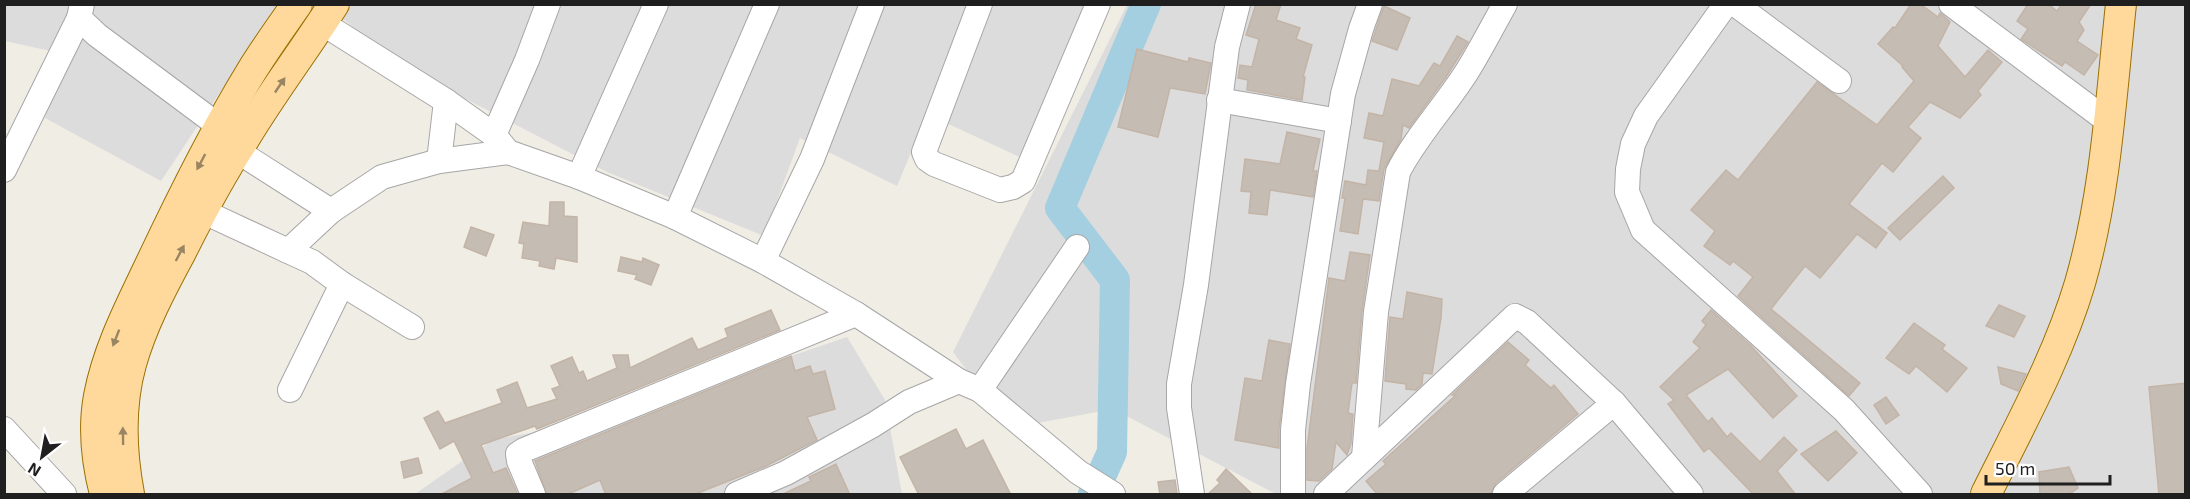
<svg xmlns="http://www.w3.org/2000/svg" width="2190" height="499" viewBox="0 0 2190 499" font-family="'Exo 2',sans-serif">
<rect width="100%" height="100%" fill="#f0ede5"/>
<g fill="#dddcdc">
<path d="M 352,4 L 1106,5 L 1037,165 L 927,114 L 897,186 L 800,138 L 764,236 L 607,172 L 404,67 L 343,19 Z"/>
<path d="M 5,5 L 278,5 L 161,181 L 45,118 L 64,54 L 5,41 Z"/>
<path d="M 1127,5 L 2185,5 L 2185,494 L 1276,494 L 1113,409 L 1010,428 L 953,352 Z"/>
<path d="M 847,337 L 885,400 L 902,494 L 415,494 L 494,439 L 598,422 Z"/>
</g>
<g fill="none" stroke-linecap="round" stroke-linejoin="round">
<path stroke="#a3cfe0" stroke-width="30" d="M 1093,494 L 1112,452 L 1115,280 L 1060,208 L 1146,4"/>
</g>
<g fill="#c5bcb4" stroke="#c3b4a6" stroke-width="1.5">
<path d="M 1256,4 L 1281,4 L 1276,20 L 1300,28 L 1296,39 L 1312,45 L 1303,77 L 1305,77 L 1302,100 L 1247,90 L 1248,80 L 1238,78 L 1240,65 L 1252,67 L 1259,39 L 1246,35 Z"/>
<path d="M 1911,4 L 1920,4 L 1938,17 L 1940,13 L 1950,22 L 1938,46 L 1965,77 L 1988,50 L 2002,62 L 1978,91 L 1981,95 L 1960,118 L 1930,102 L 1908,127 L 1921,138 L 1893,172 L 1882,163 L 1849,204 L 1887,233 L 1876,248 L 1857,234 L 1820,278 L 1805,266 L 1771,309 L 1860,383 L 1849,396 L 1738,296 L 1753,277 L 1733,261 L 1730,265 L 1704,246 L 1715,231 L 1691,210 L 1726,170 L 1738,180 L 1817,82 L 1877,125 L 1914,81 L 1902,67 L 1903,66 L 1878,44 L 1893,27 L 1895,28 Z"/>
<path d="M 2028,4 L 2048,4 L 2057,11 L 2062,4 L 2091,4 L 2079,22 L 2084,30 L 2077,41 L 2098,55 L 2084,75 L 2065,62 L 2062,66 L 2021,39 L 2028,29 L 2017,21 Z"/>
<path d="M 1384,6 L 1410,18 L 1397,50 L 1372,41 Z"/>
<path d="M 1457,36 L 1468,42 L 1446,77 L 1409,128 L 1403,125 L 1401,139 L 1384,169 L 1379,201 L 1363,199 L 1358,234 L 1340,231 L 1345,198 L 1342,198 L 1345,181 L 1366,185 L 1368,170 L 1379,171 L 1384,142 L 1364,138 L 1369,113 L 1383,116 L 1392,79 L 1419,86 L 1434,63 L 1440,66 Z"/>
<path d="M 1137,49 L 1188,62 L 1189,58 L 1211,63 L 1205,94 L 1170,88 L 1158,137 L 1118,127 Z"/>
<path d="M 1287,132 L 1320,139 L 1313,171 L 1317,171 L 1313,197 L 1270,190 L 1267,215 L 1249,213 L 1251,192 L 1241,191 L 1245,159 L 1280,164 Z"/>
<path d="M 1943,176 L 1954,188 L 1900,240 L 1888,228 Z"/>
<path d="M 550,202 L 564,202 L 564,216 L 577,217 L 577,262 L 556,258 L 554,269 L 539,266 L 540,261 L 522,258 L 524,244 L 519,243 L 523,222 L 549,226 Z"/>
<path d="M 471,227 L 494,235 L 486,256 L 464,247 Z"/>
<path d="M 1350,252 L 1370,255 L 1362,311 L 1356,383 L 1352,383 L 1348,413 L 1353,414 L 1351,443 L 1347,455 L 1336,442 L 1332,469 L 1319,481 L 1307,480 L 1307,448 L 1329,278 L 1345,281 Z"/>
<path d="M 621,257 L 642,262 L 643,258 L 659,265 L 651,285 L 635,279 L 637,275 L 618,271 Z"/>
<path d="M 1407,292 L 1442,299 L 1441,318 L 1432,374 L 1423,373 L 1422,384 L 1416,390 L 1406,389 L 1406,384 L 1385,381 L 1390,317 L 1403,319 Z"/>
<path d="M 1999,305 L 2025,316 L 2014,337 L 1986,326 Z"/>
<path d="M 771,310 L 780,330 L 537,429 L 535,426 L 481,445 L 493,473 L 506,468 L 518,495 L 440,495 L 472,478 L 454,441 L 440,449 L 424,418 L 438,411 L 445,423 L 502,403 L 497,390 L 517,382 L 527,408 L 557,399 L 552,389 L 560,386 L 551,366 L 572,357 L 579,373 L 583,371 L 587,381 L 617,368 L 613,355 L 628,355 L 630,368 L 692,338 L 698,350 L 728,337 L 725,329 Z"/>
<path d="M 1711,310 L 1751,346 L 1797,396 L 1773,418 L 1728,369 L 1686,395 L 1708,422 L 1712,418 L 1727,437 L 1731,433 L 1760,462 L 1784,437 L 1797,450 L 1777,471 L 1796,495 L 1754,495 L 1709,448 L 1704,452 L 1668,404 L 1674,400 L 1660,387 L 1700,348 L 1693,342 L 1706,325 L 1702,321 Z"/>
<path d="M 1914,323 L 1945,345 L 1942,349 L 1967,368 L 1947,392 L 1916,366 L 1909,374 L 1886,358 Z"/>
<path d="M 1269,340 L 1290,344 L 1279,429 L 1279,448 L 1235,440 L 1245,378 L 1262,381 Z"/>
<path d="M 1508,342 L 1529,360 L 1525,365 L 1551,388 L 1554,385 L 1578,414 L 1496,483 L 1490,495 L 1378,495 L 1366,481 L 1386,464 L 1383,461 L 1456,395 L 1452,395 Z"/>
<path d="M 791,356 L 795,371 L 810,366 L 813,374 L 825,371 L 835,409 L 807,417 L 817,440 L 764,467 L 693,495 L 606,495 L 600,480 L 566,495 L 547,495 L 535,461 Z"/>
<path d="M 1998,367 L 2026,374 L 2018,391 L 2001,384 Z"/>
<path d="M 2186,383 L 2186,495 L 2159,495 L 2149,387 Z"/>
<path d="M 1886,397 L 1899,415 L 1886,424 L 1874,405 Z"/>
<path d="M 956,429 L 966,449 L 983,440 L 1011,495 L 919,495 L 900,457 Z"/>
<path d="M 1836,431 L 1857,453 L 1828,481 L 1801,454 Z"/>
<path d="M 418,458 L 422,473 L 404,478 L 401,462 Z"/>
<path d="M 836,464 L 850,495 L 781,495 L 811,481 L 809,477 Z"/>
<path d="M 2069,467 L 2078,488 L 2068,495 L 2040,495 L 2039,472 Z"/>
<path d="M 1226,469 L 1253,495 L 1207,495 L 1220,483 L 1217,480 Z"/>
<path d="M 1175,480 L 1177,493 L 1160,495 L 1158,482 Z"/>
</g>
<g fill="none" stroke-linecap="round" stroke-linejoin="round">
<defs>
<g id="minor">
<path d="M 82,4 L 79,18 L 97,35 L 219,126"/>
<path d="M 980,4 L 924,152 L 927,159 L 934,164 L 1000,190 L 1013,187 L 1023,181 L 1098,4"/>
<path d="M 1726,4 L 1646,116 L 1633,144 L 1628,169 L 1627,192 L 1643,230 L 1844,410 L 1920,494"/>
<path d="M 1735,4 L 1839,81"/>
<path d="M 1951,4 L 2109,122"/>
<path d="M 322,23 L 446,101 L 494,135 L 508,152 L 579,177 L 675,217 L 763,261 L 856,314"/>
<path d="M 1219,100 L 1339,121"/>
<path d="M 494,135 L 527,60 L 548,4"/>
<path d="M 237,151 L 331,211"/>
<path d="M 439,161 L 446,101"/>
<path d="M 4,170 L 79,18"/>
<path d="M 579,177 L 656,4"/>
<path d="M 202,211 L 288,251"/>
<path d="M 675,217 L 767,4"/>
<path d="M 763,261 L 812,159 L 872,4"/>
<path d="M 412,327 L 342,284 L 312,262 L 288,251 L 331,211 L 382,177 L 439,161 L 508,152"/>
<path d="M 290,390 L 342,284"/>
<path d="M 980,390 L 1077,247"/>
<path d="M 4,429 L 64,494"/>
<path d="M 1364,457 L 1376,312 L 1398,172 C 1415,138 1445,106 1466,73 C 1480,51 1492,27 1505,4"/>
<path d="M 533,494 L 519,461 L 518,454 L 524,450 L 856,314 L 959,381 L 980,390 L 1078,472 L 1113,494"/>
<path d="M 737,494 L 786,473 L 873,425 L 909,402 L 959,381"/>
<path d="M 1192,494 L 1179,408 L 1179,384 L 1196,285 L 1227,47 L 1238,4"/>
<path d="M 1293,494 L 1293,430 L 1298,384 L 1343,94 L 1361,29 L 1370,4"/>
<path d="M 1326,494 L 1515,316 L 1527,322 L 1614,403 L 1691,494"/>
<path d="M 1505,494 L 1614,403"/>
</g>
<g id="major">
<path d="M 105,494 C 97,463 93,428 99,396 C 108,349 130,307 150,265 C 181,199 213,134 251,72 C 265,49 281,27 297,4"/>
<path d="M 129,494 C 121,451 119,407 131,364 C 142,325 162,287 181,252 C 200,214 220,176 243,141 C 271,94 304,51 334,4"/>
<path d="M 1986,494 C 2020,425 2058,357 2080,283 C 2106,193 2111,97 2121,4"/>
</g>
</defs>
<use href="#minor" stroke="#a6a6a6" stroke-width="26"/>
<use href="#major" stroke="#9a7000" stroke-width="32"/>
<use href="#minor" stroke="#fff" stroke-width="24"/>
<use href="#major" stroke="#ffd99b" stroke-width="30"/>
</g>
<defs><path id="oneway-solid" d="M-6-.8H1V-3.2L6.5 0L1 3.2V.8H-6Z" transform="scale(1.5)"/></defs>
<g fill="#9a8563">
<use href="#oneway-solid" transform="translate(280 85) rotate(-56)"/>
<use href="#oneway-solid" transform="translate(201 162) rotate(118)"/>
<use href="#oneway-solid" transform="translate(180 253) rotate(-62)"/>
<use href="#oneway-solid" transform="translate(116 338) rotate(111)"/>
<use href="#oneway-solid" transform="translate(123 436) rotate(-91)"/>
</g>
<rect width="2190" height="499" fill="none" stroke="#1f1f1f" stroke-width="12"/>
<g transform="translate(42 457) rotate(211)" stroke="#ffffff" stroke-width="4.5" paint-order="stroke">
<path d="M0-4.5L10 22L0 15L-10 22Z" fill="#1f1f1f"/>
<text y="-9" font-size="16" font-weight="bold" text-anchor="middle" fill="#1f1f1f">N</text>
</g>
<path d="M1986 475v9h124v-9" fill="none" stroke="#1f1f1f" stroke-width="3"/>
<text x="1995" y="475" font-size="18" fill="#1f1f1f" stroke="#ffffff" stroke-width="4.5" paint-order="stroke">50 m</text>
</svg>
